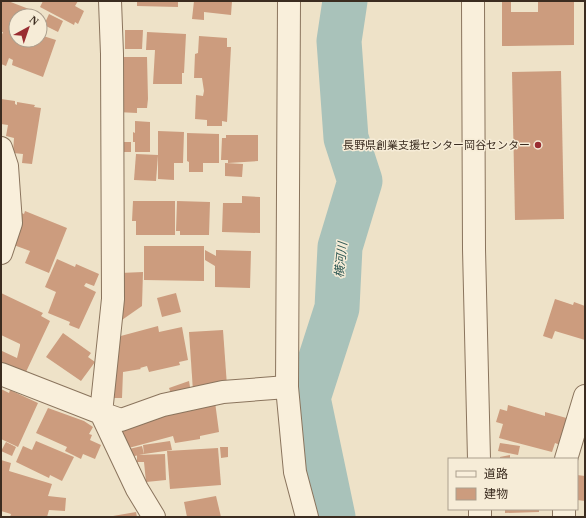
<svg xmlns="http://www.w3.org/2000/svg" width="586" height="518" viewBox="0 0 586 518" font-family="'Times New Roman','Noto Sans JP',serif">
<rect width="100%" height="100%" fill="#eee2c8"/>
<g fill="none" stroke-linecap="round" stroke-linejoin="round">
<path stroke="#a9c2ba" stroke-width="45" d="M 333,517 L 308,398 L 337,308 L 340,247 L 360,181 L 346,138 L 339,41 L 345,1"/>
</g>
<g fill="#cc9c7e">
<path d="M 1,1 L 8,1 L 42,14 L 40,19 L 40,16 L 16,16 L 16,40 L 40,40 L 40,35 L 56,40 L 43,77 L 12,65 L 13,60 L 9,58 L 6,66 L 1,64 L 1,37 L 3,32 L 1,32 Z"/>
<path d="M 43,1 L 78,1 L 75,6 L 84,11 L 78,24 L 75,22 L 74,25 L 40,7 Z"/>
<path d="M 137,1 L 178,1 L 178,7 L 137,6 Z"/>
<path d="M 194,1 L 232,1 L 231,15 L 204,12 L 204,20 L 192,19 Z"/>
<path d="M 502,1 L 511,1 L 511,12 L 538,12 L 538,1 L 574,1 L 574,45 L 502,46 Z"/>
<path d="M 49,14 L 63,21 L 58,32 L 44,25 Z"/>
<path d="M 125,30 L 143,30 L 142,49 L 125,49 Z"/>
<path d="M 147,32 L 186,34 L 184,73 L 182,73 L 182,84 L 153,84 L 155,50 L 146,50 Z"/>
<path d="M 199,36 L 227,38 L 227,47 L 231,47 L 227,122 L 222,121 L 222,126 L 207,126 L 207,120 L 195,119 L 196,95 L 203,96 L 204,91 L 202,78 L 194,78 L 195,54 L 198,53 Z"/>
<path d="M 123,57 L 147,57 L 148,99 L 147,108 L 137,108 L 137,113 L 117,112 Z"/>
<path d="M 561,71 L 564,219 L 515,220 L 512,72 Z"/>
<path d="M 1,99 L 15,101 L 15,104 L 17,105 L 17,102 L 35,105 L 34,107 L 41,108 L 32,164 L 22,163 L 23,154 L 13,153 L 14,138 L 6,136 L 8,125 L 1,124 Z"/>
<path d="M 135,121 L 150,122 L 150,152 L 135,152 L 135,142 L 133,142 L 133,132 L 135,133 Z"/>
<path d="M 158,131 L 184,132 L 183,163 L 174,163 L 174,180 L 158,179 Z"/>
<path d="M 187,133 L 219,134 L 219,163 L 203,163 L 203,172 L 189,172 L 189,162 L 187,161 Z"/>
<path d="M 226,135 L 258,135 L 258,161 L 228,163 L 228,160 L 221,160 L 222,138 L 226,138 Z"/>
<rect x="118" y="142" width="13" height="10"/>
<path d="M 136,154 L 158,155 L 156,181 L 134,180 Z"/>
<path d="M 225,163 L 243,164 L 242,177 L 225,176 Z"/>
<path d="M 242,196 L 260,197 L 260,233 L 222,232 L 223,203 L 242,203 Z"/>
<path d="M 133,201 L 175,201 L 175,235 L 136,235 L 136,221 L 132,221 Z"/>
<path d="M 177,201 L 210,202 L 209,235 L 180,235 L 180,231 L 176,231 Z"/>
<path d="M 25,211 L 67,228 L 49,273 L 25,263 L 30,251 L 11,244 L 19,212 L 24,214 Z"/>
<path d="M 144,246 L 204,246 L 204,281 L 144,280 Z"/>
<path d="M 205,250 L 216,256 L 216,250 L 251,251 L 250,288 L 215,287 L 215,266 L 205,260 Z"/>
<path d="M 57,259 L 75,267 L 76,264 L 99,274 L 94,286 L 86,283 L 84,286 L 96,292 L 79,329 L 69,325 L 70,322 L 48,313 L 56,292 L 45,287 Z"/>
<path d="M 143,272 L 142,306 L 119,322 L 120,273 Z"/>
<path d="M 1,293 L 43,313 L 41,316 L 50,321 L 25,374 L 1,364 L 2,351 L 17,358 L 20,346 L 20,344 L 1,335 Z"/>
<path d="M 176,293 L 181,312 L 162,317 L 157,298 Z"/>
<path d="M 555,299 L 573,305 L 574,302 L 585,306 L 585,340 L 555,331 L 552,339 L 543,336 Z"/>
<path d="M 158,326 L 159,332 L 182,327 L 188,360 L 179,362 L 180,365 L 149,372 L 147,366 L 140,368 L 141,369 L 123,372 L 122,398 L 108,398 L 112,349 L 119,350 L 117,337 Z"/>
<path d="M 223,330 L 227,386 L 193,391 L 189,332 Z"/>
<path d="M 63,333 L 91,353 L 88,357 L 95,362 L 81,381 L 46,357 Z"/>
<path d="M 189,381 L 191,393 L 173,399 L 169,388 Z"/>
<path d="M 1,389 L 9,393 L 10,390 L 38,403 L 18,447 L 1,439 Z"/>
<path d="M 215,402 L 219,432 L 200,436 L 200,439 L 175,443 L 173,436 L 125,449 L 119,426 Z"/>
<path d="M 508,405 L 545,416 L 545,412 L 570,419 L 563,446 L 555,443 L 552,452 L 499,438 L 503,424 L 496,422 L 500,409 L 507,411 Z"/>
<path d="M 48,408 L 84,421 L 93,427 L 89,434 L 92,435 L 90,440 L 101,445 L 95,459 L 83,454 L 81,459 L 65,451 L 67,447 L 36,433 Z"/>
<path d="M 36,441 L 74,457 L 62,481 L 50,475 L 49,478 L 16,462 L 23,446 L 32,450 Z"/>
<path d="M 170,441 L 172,450 L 144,454 L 143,445 Z"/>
<path d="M 6,442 L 16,447 L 12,456 L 1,451 Z"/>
<path d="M 500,443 L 520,446 L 518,455 L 498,451 Z"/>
<path d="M 142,446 L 144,454 L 130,457 L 129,449 Z"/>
<path d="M 220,447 L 228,447 L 228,457 L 221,458 Z"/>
<path d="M 218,448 L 221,485 L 170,489 L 167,451 Z"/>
<path d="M 165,454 L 166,480 L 146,482 L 144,462 L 137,462 L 137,455 Z"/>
<path d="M 510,455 L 510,459 L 500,459 L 500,457 Z"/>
<path d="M 1,460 L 11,463 L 9,471 L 52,484 L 48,496 L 66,498 L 65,511 L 49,510 L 47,517 L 10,517 L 11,514 L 1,511 Z"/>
<path d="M 577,475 L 585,476 L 585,501 L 577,500 Z"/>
<path d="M 216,496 L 221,517 L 187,517 L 184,502 Z"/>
<path d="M 505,509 L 539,509 L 539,512 L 505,513 Z"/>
<path d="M 136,512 L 137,517 L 113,517 L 113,516 Z"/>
</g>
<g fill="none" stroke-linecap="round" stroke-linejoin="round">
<defs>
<g id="minor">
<path d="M 110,1 L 112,54 L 113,299 L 101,413 L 121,420 L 163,405 L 223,392 L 287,387"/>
<path d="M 289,1 L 287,387 L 295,472 L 307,517"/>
<path d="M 473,1 L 474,249 L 479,459"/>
<path d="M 1,148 L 7,166 L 11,223 L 1,253"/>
<path d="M 1,374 L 101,413 L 137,489 L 154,517"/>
<path d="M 566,459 L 585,396"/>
<path d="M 480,509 L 480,517"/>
<path d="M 564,517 L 564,509"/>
</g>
</defs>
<use href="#minor" stroke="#8a745d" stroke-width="24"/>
<use href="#minor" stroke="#f9efdb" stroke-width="22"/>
</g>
<circle fill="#992d31" stroke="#f6ecd7" stroke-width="1.5" cx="538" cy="145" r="4"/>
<g text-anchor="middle" stroke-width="3" stroke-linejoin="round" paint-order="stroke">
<g font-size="11" fill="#3b2c20" stroke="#f6ecd7" text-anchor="end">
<text x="530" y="149">長野県創業支援センター岡谷センター</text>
</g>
<g font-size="12" font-style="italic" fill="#305a56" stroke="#f6ecd7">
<text transform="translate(341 260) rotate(-84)" y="4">横河川</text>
</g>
</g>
<rect width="586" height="518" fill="none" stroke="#3b2c20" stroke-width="4"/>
<rect x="448" y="458" width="130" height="52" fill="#f6ecd7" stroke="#ab9f8e"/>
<rect x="456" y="471" width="20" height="6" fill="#f9efdb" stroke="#ab9f8e"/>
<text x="484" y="478" font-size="12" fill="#3b2c20">道路</text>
<rect x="456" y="488" width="20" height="12" fill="#cc9c7e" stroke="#ab9f8e"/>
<text x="484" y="498" font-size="12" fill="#3b2c20">建物</text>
<g transform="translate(28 28) rotate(40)"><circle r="19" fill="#f6ecd7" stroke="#ab9f8e"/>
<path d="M0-3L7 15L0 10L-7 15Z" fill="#992d31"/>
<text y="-6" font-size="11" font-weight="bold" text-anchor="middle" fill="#3b2c20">N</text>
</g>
</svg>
